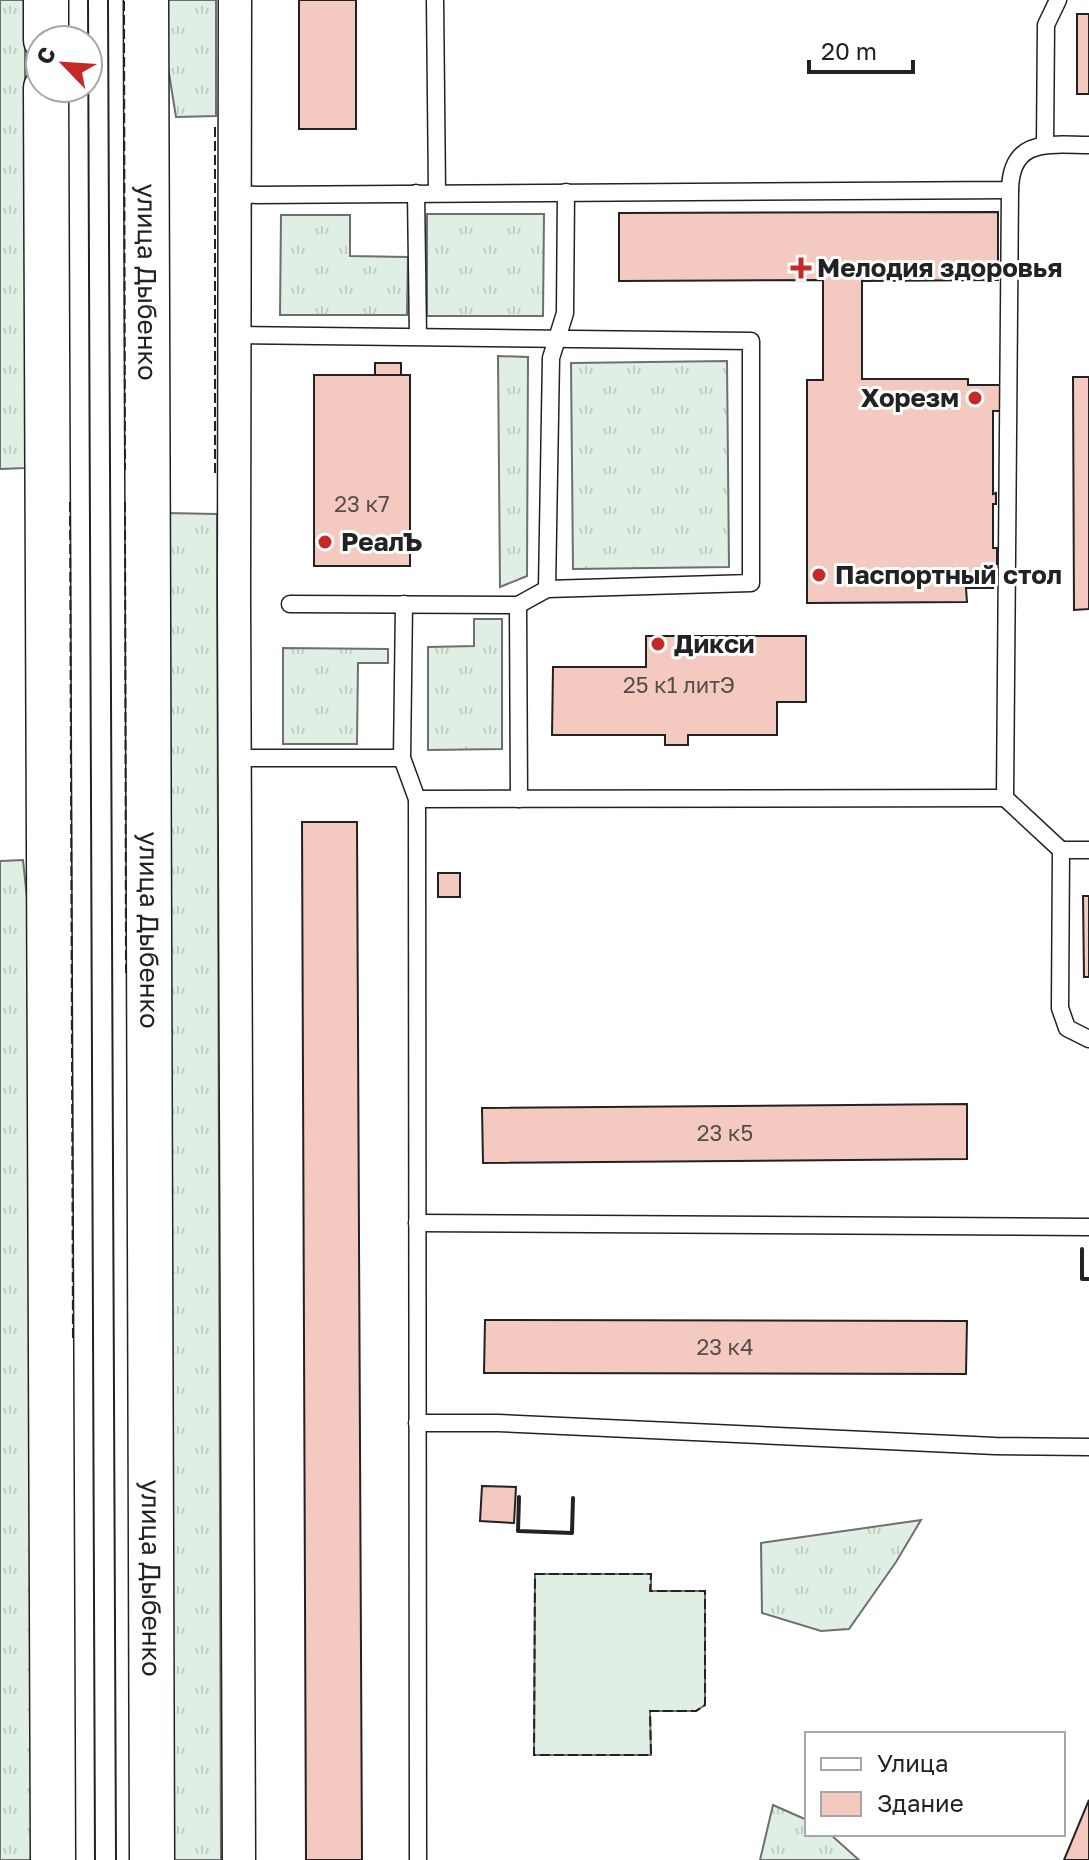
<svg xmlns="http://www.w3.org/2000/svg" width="1089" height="1860" viewBox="0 0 1089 1860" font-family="'Golos Text',sans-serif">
<defs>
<pattern id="grass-tufts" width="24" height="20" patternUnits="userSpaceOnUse" patternTransform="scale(2)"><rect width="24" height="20" fill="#e0efe3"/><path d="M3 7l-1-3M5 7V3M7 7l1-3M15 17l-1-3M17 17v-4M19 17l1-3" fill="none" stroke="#c0cdc2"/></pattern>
</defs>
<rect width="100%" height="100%" fill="#fff"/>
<g fill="url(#grass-tufts)" stroke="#6f6f6f" stroke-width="2">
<path d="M 0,0 L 25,0 L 25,468 L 0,469 Z"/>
<path d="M 162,0 L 216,0 L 216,116 L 176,117 L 162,30 Z"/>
<path d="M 427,214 L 544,214 L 543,316 L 427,316 Z"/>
<path d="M 281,215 L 350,215 L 350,256 L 408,257 L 407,315 L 280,315 Z"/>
<path d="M 498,356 L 528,357 L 527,576 L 500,587 Z"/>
<path d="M 727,361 L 729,567 L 573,569 L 571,363 Z"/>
<path d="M 166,513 L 217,514 L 221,1860 L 167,1860 Z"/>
<path d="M 474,619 L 502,619 L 502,749 L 428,750 L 428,647 L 474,646 Z"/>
<path d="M 283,648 L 388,649 L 388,663 L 358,663 L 357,744 L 283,744 Z"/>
<path d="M 23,860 L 32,946 L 36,1860 L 0,1860 L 0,861 Z"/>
<path d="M 921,1520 L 896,1562 L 849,1629 L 821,1631 L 762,1613 L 761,1543 Z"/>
<path d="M 773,1805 L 807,1820 L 807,1834 L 830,1834 L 859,1860 L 760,1860 Z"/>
</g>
<path fill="#e0efe3" stroke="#6f6f6f" stroke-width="2" d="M 535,1574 L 651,1574 L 651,1591 L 705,1591 L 705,1705 L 696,1711 L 650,1711 L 651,1755 L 534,1755 Z"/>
<g fill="#f3c9c0" stroke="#222" stroke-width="2">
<rect x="299" y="0" width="57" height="129"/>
<rect x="1077" y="14" width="12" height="80"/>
<path d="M 998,212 L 998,280 L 862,281 L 862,379 L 968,379 L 968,385 L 1000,385 L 1000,411 L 993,411 L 993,494 L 996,493 L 996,504 L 993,504 L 993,548 L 997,548 L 997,564 L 993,564 L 993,588 L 966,588 L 967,602 L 807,603 L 807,380 L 823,380 L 823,280 L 619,281 L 619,213 Z"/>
<rect x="375" y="363" width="26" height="12"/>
<rect x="314" y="375" width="96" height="191"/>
<path d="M 1073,377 L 1089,377 L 1089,609 L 1074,610 Z"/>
<path d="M 646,636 L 806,636 L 806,702 L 777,702 L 777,735 L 688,735 L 688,745 L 665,745 L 665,735 L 552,735 L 553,667 L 646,667 Z"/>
<path d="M 302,822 L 357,822 L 362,1860 L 306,1860 Z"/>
<rect x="438" y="873" width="22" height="24"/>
<path d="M 1083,896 L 1089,896 L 1089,977 L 1084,977 Z"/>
<path d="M 967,1104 L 967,1159 L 483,1163 L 482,1108 Z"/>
<path d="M 485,1320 L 967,1321 L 966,1374 L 484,1373 Z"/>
<path d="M 482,1486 L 516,1487 L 514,1523 L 480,1521 Z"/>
<path d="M 1089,1800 L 1089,1860 L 1064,1860 Z"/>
</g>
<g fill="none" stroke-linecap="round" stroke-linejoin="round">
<defs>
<g id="lane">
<path d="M 435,0 L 437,192"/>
<path d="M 1045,145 L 1046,25 L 1058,0"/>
<path d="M 1010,190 L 1005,798 L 1061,850 L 1060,1008 L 1067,1028 L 1089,1039"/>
<path d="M 416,193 L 418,336"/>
<path d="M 235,195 L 1010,190 C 1011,137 1049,145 1089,145"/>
<path d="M 235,335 L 751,341 L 751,583 L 547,589 L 518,605 L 290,604"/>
<path d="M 547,589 L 551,358 L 565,313 L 566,192"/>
<path d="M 404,604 L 402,758 L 417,799 L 418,1860"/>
<path d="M 518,605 L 519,799"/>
<path d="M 235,758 L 402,758"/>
<path d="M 417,799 L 1005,798"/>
<path d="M 1061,850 L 1089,850"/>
<path d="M 417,1223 L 1089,1227"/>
<path d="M 417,1423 L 498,1423 L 995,1446 L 1089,1447"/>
</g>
<path id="street" d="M 235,0 L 234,594 L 239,1860"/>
<g id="secondary">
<path d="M 46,0 L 46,40"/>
<path id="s1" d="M 146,0 L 152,1860"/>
<path d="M 46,88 L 53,1860"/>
</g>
</defs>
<use href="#lane" stroke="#222" stroke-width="19"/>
<use href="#street" stroke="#222" stroke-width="35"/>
<use href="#secondary" stroke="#222" stroke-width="47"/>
<use href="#lane" stroke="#fff" stroke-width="16"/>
<use href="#street" stroke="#fff" stroke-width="32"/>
<use href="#secondary" stroke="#fff" stroke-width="44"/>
<g stroke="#222" stroke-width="2">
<path d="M 88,0 L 95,1860"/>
<path d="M 108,0 L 116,1860"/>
</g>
<g stroke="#222" stroke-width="2" stroke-dasharray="10 4" stroke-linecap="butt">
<path d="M 124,1 L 125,470"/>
<path d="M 215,473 L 215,125"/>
<path d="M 70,502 L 73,1342"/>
<path d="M 125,502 L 126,973"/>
<path d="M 535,1574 L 651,1574 L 650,1591 L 705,1591 L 705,1705 L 696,1711 L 650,1711 L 651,1755 L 534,1755 Z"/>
</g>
<g stroke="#222" stroke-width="4">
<path d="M 1082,1249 L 1082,1279 L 1089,1279"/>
<path d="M 519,1497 L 518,1531 L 572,1533 L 573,1498"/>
</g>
</g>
<g fill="#c62828" stroke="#fff" stroke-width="3">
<path d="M797 256h8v8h8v8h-8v8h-8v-8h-8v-8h8z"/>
<circle cx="975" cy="398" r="8"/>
<circle cx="325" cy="542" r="8"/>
<circle cx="819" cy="575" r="8"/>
<circle cx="658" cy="644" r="8"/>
</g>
<g text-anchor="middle" stroke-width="6" stroke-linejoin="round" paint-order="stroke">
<g font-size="22" fill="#564c4a">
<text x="362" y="512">23 к7</text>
<text x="679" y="693">25 к1 литЭ</text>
<text x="725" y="1141">23 к5</text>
<text x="725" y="1355">23 к4</text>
</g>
<g font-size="26" font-weight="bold" fill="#222" stroke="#fff" text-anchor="start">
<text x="817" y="277">Мелодия здоровья</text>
<text x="959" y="407" text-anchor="end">Хорезм</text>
<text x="341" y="551">РеалЪ</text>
<text x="835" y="584">Паспортный стол</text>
<text x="674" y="653">Дикси</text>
</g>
<g font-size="26" fill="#222" stroke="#fff">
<text dy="9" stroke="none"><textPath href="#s1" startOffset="282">улица Дыбенко</textPath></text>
<text dy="9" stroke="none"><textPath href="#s1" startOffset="930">улица Дыбенко</textPath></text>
<text dy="9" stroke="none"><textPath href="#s1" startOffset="1578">улица Дыбенко</textPath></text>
</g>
</g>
<rect x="805" y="1732" width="260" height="104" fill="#ffffff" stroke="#a7a7a7" stroke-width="2"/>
<rect x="821" y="1758" width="40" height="12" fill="#ffffff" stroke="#a7a7a7" stroke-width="2"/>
<text x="877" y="1772" font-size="24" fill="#222222">Улица</text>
<rect x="821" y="1792" width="40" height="24" fill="#f3c9c0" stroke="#a7a7a7" stroke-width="2"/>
<text x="877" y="1812" font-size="24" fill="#222222">Здание</text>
<g transform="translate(64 64) rotate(295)"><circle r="38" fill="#ffffff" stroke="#a7a7a7" stroke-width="2"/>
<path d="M0-6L14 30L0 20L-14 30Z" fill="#c62828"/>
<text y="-12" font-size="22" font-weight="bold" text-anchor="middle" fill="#222222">С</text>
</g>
<path d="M809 60v12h104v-12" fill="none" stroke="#222222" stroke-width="4"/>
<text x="821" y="60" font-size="24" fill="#222222" stroke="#ffffff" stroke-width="6" paint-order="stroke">20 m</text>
</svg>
